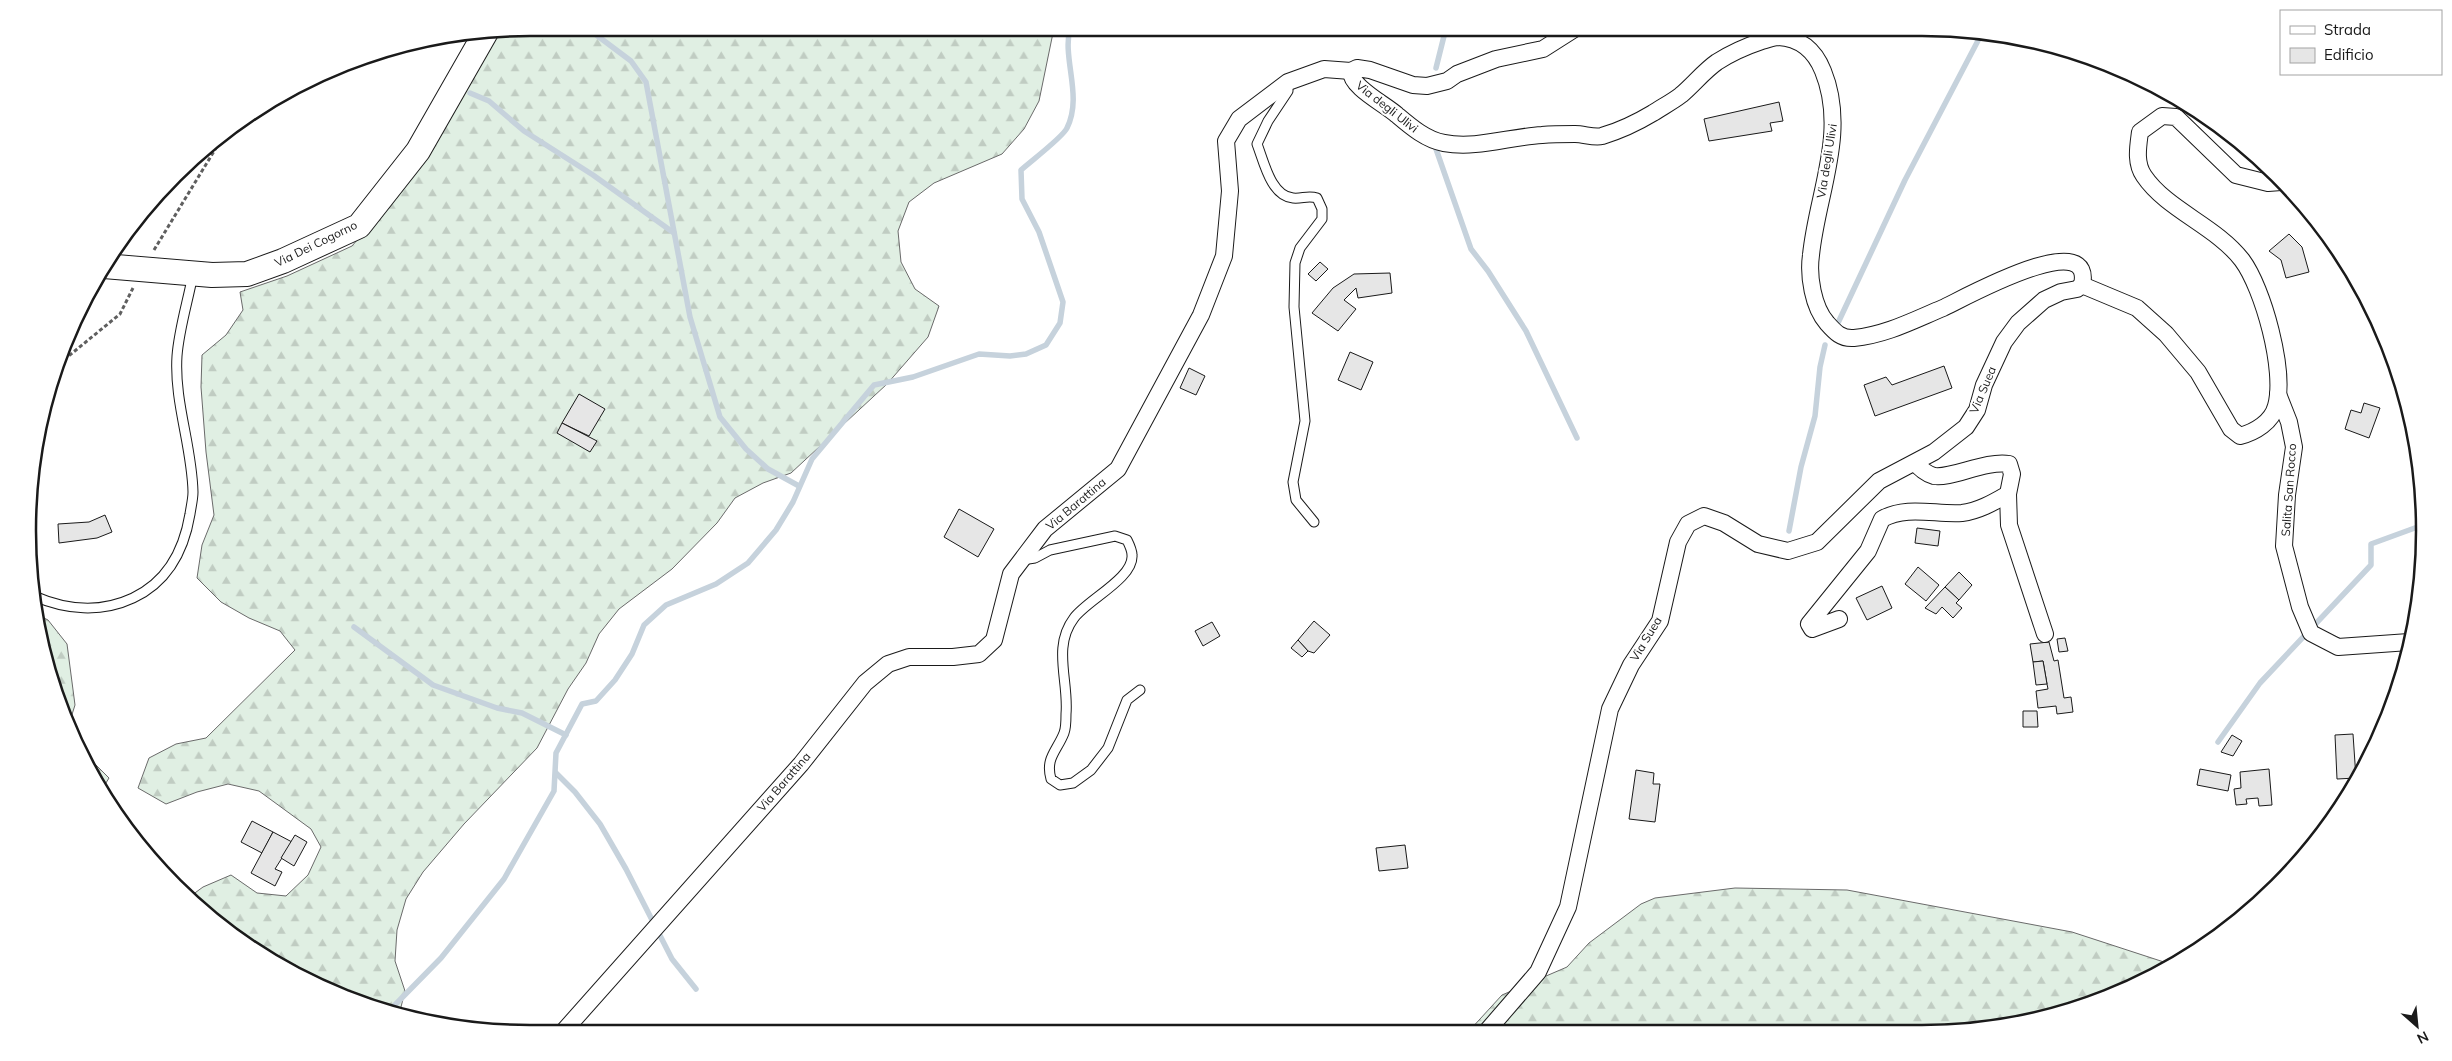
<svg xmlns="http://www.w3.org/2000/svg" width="2452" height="1061" viewBox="0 0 2452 1061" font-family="Mulish,sans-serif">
<defs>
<pattern id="forest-firs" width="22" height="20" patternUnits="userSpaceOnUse" patternTransform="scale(1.25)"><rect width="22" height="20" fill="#e0efe3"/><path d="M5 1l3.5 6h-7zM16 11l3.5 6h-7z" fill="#c0ccc2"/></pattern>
</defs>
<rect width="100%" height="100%" fill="#fff"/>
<g fill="url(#forest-firs)" stroke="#6a6a6a">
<path d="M 531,28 L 1054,28 L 1039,101 L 1024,129 L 1002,154 L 934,183 L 909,202 L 898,231 L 901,262 L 915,289 L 939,306 L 928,337 L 887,384 L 791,473 L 763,483 L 735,498 L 717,523 L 672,569 L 619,609 L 599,634 L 586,663 L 568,689 L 537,748 L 464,824 L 423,872 L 406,899 L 397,930 L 395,961 L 405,991 L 399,1015 L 369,1007 L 279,966 L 199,909 L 188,898 L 203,887 L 231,875 L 257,893 L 286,896 L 308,875 L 321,847 L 311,829 L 259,791 L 228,784 L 197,792 L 166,804 L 138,788 L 149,758 L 176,744 L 206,738 L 295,650 L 280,631 L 249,618 L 221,602 L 197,578 L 202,545 L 214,515 L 206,452 L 201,387 L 202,355 L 226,335 L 243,310 L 240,292 L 287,276 L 352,246 L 392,199 L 497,35 L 502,30 Z"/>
<path d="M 36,614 L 48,620 L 67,644 L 75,705 L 69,724 C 53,690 39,652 36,614 Z"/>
<path d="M 79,748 L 109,778 L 101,791 Z"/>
<path d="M 1735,888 L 1847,890 L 2072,932 L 2170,964 L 2144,982 L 2083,1007 L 1987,1029 L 1469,1031 L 1502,995 L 1567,967 L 1589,943 L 1641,904 L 1655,898 Z"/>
</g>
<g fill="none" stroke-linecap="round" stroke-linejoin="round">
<g stroke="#c6d2dc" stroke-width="5.5">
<path d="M 587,28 L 631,61 L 646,82 L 690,317 L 720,417 L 746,449 L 768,469 L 799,486"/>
<path d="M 1436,68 L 1446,28"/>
<path d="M 470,93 L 489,101 L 524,131 L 593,175 L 674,233"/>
<path d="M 1436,149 L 1471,249 L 1488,271 L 1526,331 L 1577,438"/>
<path d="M 1837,325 L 1905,180 L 1982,33"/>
<path d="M 1789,531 L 1801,467 L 1815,416 L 1820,367 L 1825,345"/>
<path d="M 354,627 L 433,685 L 497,708 L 522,713 L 566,735"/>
<path d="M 2218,742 L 2260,683 L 2371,565 L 2371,544 L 2423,525"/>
<path d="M 556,773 L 575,792 L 600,824 L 626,869 L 672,959 L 696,989"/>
<path d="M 388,1012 L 441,958 L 504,879 L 554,791 L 556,753 L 582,704 L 596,701 L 615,680 L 632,654 L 644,625 L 666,605 L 716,584 L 748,563 L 776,530 L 793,502 L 812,459 L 874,385 L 913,377 L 979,354 L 1010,356 L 1026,354 L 1046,345 L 1060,323 L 1063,302 L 1039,232 L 1022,199 L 1021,170 C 1031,161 1063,137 1067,128 C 1083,96 1062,59 1070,28"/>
</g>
</g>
<g fill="#e6e6e6" stroke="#1a1a1a">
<path d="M 1779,102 L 1783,121 L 1770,123 L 1772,131 L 1709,141 L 1704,119 Z"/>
<path d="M 2289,234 L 2302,247 L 2309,272 L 2286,278 L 2281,260 L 2269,251 Z"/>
<path d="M 1320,262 L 1328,269 L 1316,281 L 1308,274 Z"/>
<path d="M 1390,273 L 1392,293 L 1358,298 L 1356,288 L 1344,300 L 1356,309 L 1338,331 L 1312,313 L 1333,288 L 1354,274 Z"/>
<path d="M 1350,352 L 1373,362 L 1361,390 L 1338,380 Z"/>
<path d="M 1944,366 L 1952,388 L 1875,416 L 1864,385 L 1886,377 L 1892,385 Z"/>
<path d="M 1189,368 L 1205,376 L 1196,395 L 1180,388 Z"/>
<path d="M 579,394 L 605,409 L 589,436 L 562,423 Z"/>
<path d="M 2364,403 L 2380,408 L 2369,438 L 2345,429 L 2351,410 L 2361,413 Z"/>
<path d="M 562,423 L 597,441 L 590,452 L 557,433 Z"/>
<path d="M 959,509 L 994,529 L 978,557 L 944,537 Z"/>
<path d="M 105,515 L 112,532 L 97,538 L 59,543 L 58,524 L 89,522 Z"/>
<path d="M 1917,528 L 1940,531 L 1938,546 L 1915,543 Z"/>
<path d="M 1918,567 L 1939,585 L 1926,601 L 1905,584 Z"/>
<path d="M 1959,572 L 1972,585 L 1959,600 L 1945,587 Z"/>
<path d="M 1882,586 L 1892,608 L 1867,620 L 1856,598 Z"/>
<path d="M 1945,587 L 1959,600 L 1956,603 L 1962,608 L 1953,618 L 1942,607 L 1936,614 L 1925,608 Z"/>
<path d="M 1314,621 L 1330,635 L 1314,653 L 1308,651 L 1298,640 Z"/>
<path d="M 1212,622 L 1220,636 L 1203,646 L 1195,631 Z"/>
<path d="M 2065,638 L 2068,651 L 2059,652 L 2057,639 Z"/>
<path d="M 1298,640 L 1308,651 L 1302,657 L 1291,648 Z"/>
<path d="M 2049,642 L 2054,661 L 2058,660 L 2064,698 L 2071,697 L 2073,712 L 2057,714 L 2056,706 L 2038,708 L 2036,691 L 2048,689 L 2047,684 L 2043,661 L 2033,662 L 2030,644 Z"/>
<path d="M 2043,661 L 2047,684 L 2036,685 L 2033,662 Z"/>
<path d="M 2023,711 L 2037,711 L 2038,727 L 2023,727 Z"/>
<path d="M 2353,734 L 2356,778 L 2337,779 L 2335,735 Z"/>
<path d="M 2232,735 L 2242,741 L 2233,756 L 2221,752 Z"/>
<path d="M 2200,769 L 2231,775 L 2228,791 L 2197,785 Z"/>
<path d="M 2269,769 L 2272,805 L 2259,806 L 2258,798 L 2246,799 L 2247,804 L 2236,805 L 2234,789 L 2241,788 L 2240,772 Z"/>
<path d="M 1636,770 L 1654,773 L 1653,784 L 1660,784 L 1655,822 L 1629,819 Z"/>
<path d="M 252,821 L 273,832 L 262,853 L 241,842 Z"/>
<path d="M 273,832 L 292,842 L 275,869 L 282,872 L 275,886 L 251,873 Z"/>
<path d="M 295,835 L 307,842 L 294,866 L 281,858 Z"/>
<path d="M 1405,845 L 1408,868 L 1379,871 L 1376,848 Z"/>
</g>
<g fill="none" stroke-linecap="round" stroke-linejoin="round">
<defs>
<g id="lane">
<path d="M 1288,83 L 1288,91 L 1268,121 L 1257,144 C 1264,162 1271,196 1293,198 C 1302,199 1308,195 1317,198 L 1322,209 L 1322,219 L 1300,248 L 1295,263 L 1294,307 L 1305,421 L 1293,482 L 1296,500 L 1314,522"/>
<path d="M 1022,560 L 1035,558 L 1050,550 L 1115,536 L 1127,540 C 1129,544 1132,550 1132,555 C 1134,578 1087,600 1074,618 C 1052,647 1069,681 1066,714 C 1066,720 1066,728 1064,733 C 1057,751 1045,758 1051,779 L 1060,785 L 1073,783 L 1091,770 L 1108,748 L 1127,700 L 1140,690"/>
<path d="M 34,596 C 66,610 101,613 133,598 C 167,582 184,550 190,514 C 191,507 193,499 193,492 C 192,446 174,402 177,356 C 179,329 188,301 193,274"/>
</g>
<g id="street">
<path d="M 1576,28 L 1543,49 L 1496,59 L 1457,74 L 1447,81 L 1427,86 L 1413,85 L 1370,70 L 1357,68 L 1351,71 C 1350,87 1385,104 1397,115 C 1410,126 1426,140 1444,143 C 1476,149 1509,137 1542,135 C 1553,134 1564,134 1575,134 C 1584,134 1594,138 1602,136 C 1619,131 1638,122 1653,113 C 1662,107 1672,102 1681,95 C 1693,85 1704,71 1717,62 C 1731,53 1747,46 1762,41 C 1767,40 1773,37 1778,37 C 1801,38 1815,51 1823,71 C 1848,132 1817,194 1811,255 C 1808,276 1813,307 1827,323 C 1835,332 1841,339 1854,338 C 1886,335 1914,320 1943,308 C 1959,301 2095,224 2082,285"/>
<path d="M 2278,394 L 2289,422 L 2294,447 L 2287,495 L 2284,546 L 2300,607 L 2311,633 L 2338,647 L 2409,642"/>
<path d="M 1915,463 C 1920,468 1926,474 1934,476 C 1951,479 1986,460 2009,464 L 2012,474 L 2008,494 L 2009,525 L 2045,634"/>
<path d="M 1839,619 L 1812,629 L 1809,624 L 1868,551 L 1882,519 C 1907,505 1936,515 1962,513 C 1979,511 1994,502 2008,494"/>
<path d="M 1487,1031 L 1538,972 L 1568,907 L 1610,709 L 1631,665 L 1660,621 L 1678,542 L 1688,524 L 1704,516 L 1724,523 L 1758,544 L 1788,551 L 1817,542 L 1879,481 L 1934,452 L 1966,427 L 1977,410 L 1984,385 L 2004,342 L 2018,323 L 2044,300 L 2061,292 L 2077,289 L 2082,285 L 2137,308 L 2166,334 L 2198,372 L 2231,429 L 2240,436 C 2255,432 2272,422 2276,406 C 2286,371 2263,288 2242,260 C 2216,226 2167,210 2144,176 C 2135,163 2138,147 2140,132 L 2162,116 L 2176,117 L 2236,175 L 2268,183 L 2281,182"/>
<path d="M 562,1033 L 801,764 L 865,683 L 888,664 L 909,657 L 953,657 L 979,654 L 994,640 L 1011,574 L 1045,529 L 1118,469 L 1201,315 L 1224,256 L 1230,191 L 1226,141 L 1239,119 L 1288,82 L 1324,69 L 1351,71"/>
</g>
<path id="secondary" d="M 104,266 L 212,275 L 247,274 L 283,261 L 359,226 L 418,151 L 486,32"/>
</defs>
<use href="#lane" stroke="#1a1a1a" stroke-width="11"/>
<use href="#street" stroke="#1a1a1a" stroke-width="18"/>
<use href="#secondary" stroke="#1a1a1a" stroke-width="26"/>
<g stroke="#5f5f5f" stroke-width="3" stroke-dasharray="4 2.5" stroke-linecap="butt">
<path d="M 154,250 L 222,138 L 251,115"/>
<path d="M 54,368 L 120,314 L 133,288"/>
</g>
<use href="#lane" stroke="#fff" stroke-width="9"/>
<use href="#street" stroke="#fff" stroke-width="16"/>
<use href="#secondary" stroke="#fff" stroke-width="24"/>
</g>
<g text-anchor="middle" stroke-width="4" stroke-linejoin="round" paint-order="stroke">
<g font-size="12" fill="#1a1a1a" stroke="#fff">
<text transform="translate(1387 107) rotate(38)" y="4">Via degli Ulivi</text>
<text transform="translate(1827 161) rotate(-81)" y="4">Via degli Ulivi</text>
<text transform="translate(316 244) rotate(-26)" y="4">Via Dei Cogorno</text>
<text transform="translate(1983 390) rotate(-67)" y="4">Via Suea</text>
<text transform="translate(2289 490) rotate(-86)" y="4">Salita San Rocco</text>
<text transform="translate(1076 504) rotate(-40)" y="4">Via Barattina</text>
<text transform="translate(1646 639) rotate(-59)" y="4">Via Suea</text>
<text transform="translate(784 782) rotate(-49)" y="4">Via Barattina</text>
</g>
</g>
<path d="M0 0H2452V1061H0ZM530 36H1922A494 494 0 0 1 2416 530V531A494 494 0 0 1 1922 1025H530A494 494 0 0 1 36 531V530A494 494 0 0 1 530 36Z" fill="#fff" fill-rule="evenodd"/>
<path fill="none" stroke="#1a1a1a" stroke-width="2.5" d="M530 36H1922A494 494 0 0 1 2416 530V531A494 494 0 0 1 1922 1025H530A494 494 0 0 1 36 531V530A494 494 0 0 1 530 36Z"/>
<rect x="2280" y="10" width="162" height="65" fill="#ffffff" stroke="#a3a3a3"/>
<rect x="2290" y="26" width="25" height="8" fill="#ffffff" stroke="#a3a3a3"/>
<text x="2324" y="35" font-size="15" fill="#1a1a1a">Strada</text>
<rect x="2290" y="48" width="25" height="15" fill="#e6e6e6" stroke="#a3a3a3"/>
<text x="2324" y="60" font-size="15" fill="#1a1a1a">Edificio</text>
<g transform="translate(2417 1026) rotate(153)" stroke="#ffffff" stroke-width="4" paint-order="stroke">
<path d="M0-4L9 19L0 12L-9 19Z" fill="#1a1a1a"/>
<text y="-8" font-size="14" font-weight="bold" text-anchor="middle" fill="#1a1a1a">N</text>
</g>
</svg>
